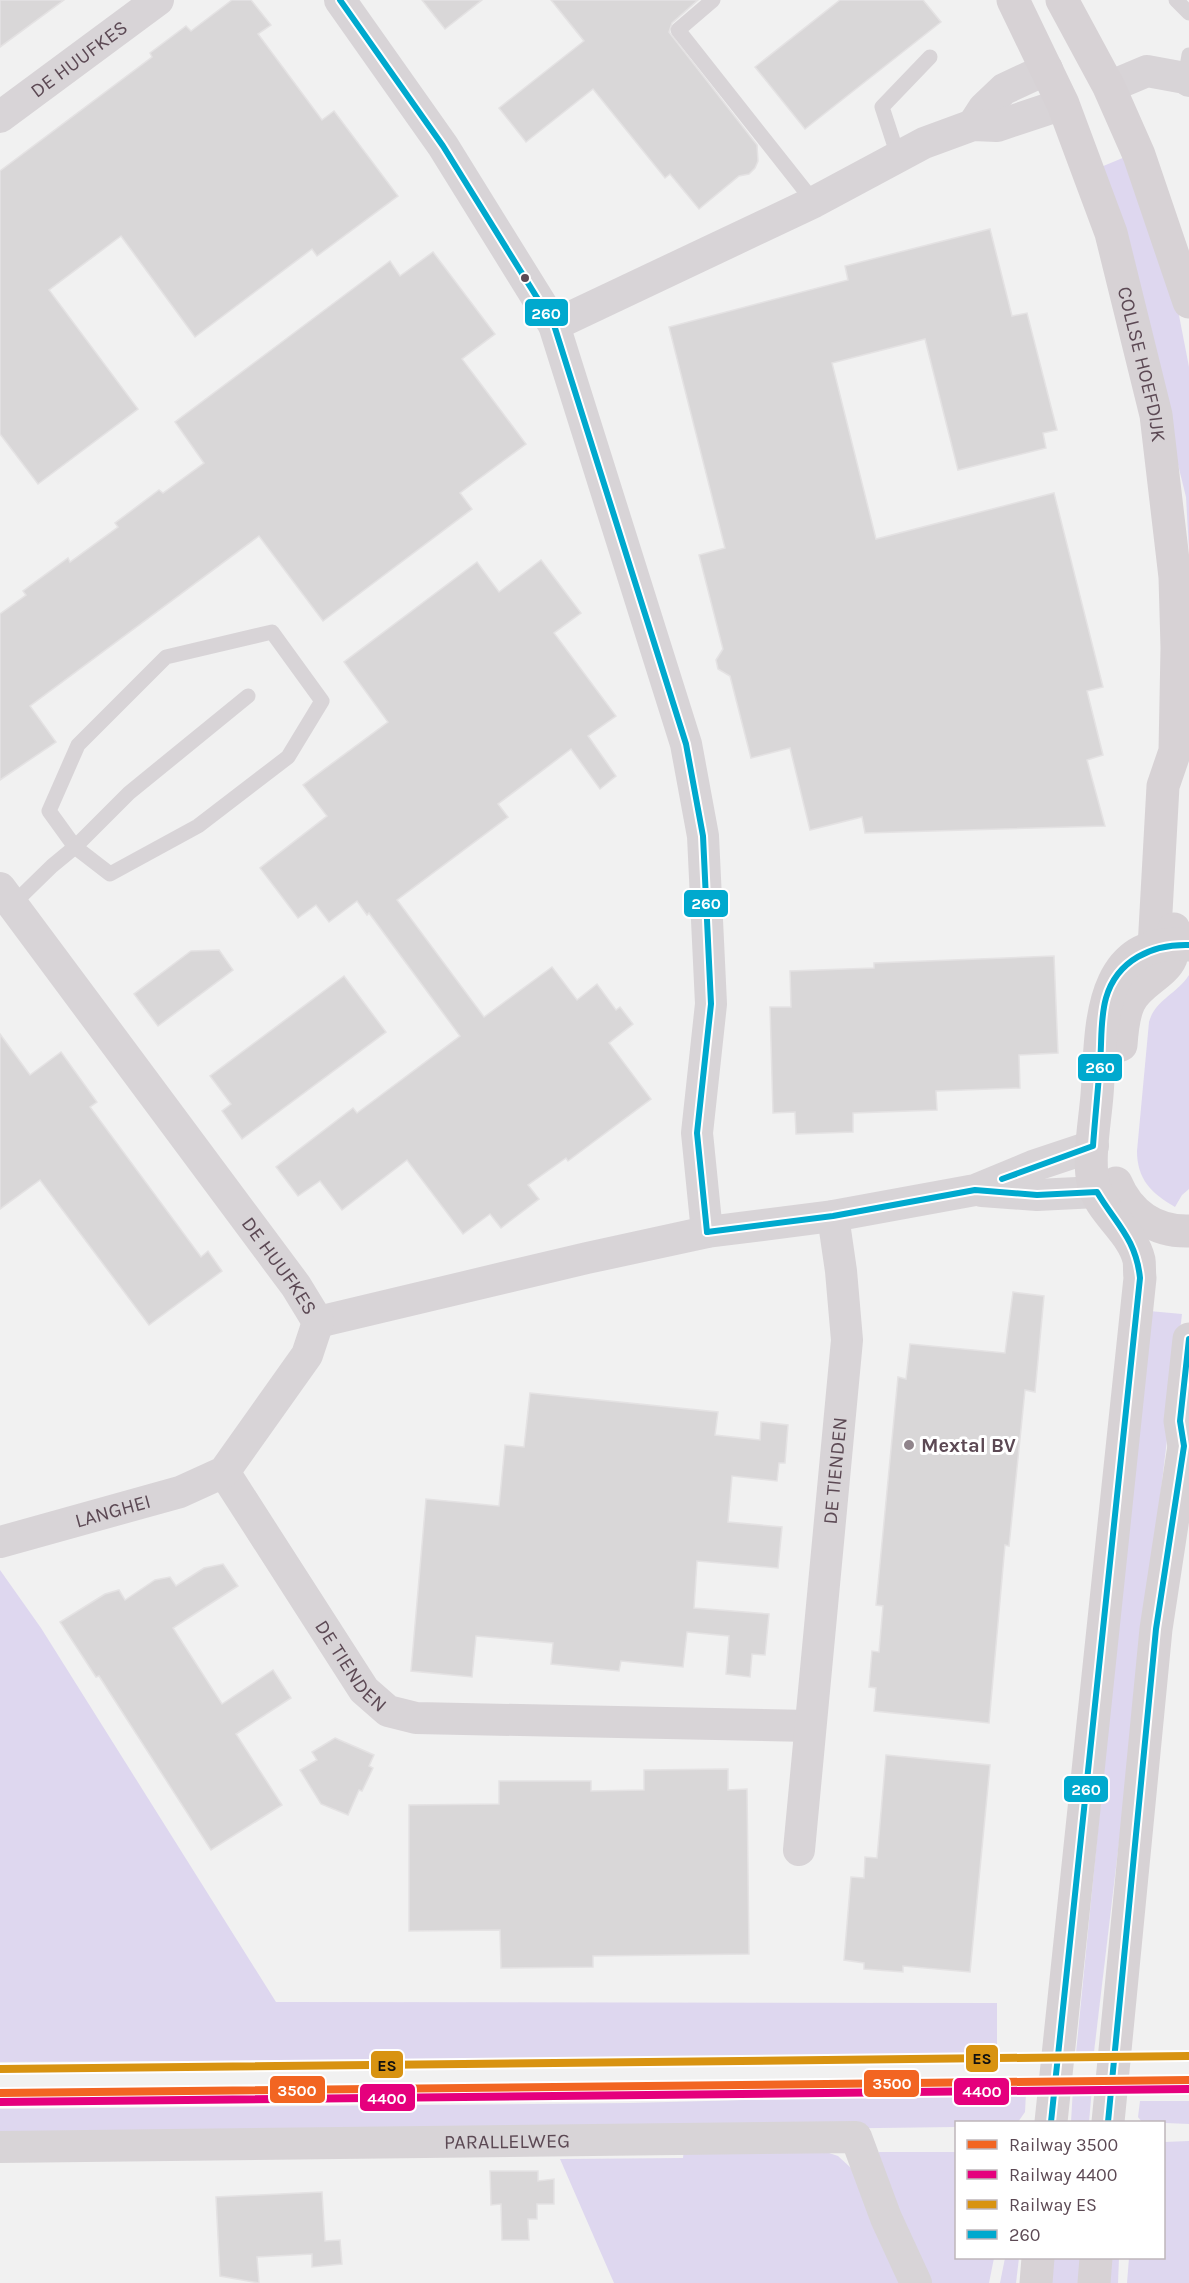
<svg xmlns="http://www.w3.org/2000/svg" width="1189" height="2283" viewBox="0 0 1189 2283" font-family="Karla,sans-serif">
<rect width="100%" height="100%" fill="#f1f1f1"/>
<g fill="#ded7ef">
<path d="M 1125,157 L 1177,305 L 1189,367 L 1189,550 L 1186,497 L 1140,310 L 1101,167 Z"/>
<path d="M 1189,975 L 1189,1189 L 1182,1195 L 1175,1207 C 1151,1193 1137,1179 1137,1151 L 1149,1022 C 1155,1000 1177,994 1189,975 Z"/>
<path d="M 1149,1311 L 1182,1314 L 1094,2052 L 1076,2053 Z"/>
<path d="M 0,1570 L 41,1628 L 276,2002 L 997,2003 L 997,2057 L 0,2062 Z"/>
<path d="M 1073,2088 L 1092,2088 L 1089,2122 L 1071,2122 Z"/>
<path d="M 1026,2093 L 1025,2112 L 1018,2122 L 956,2122 L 956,2127 L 0,2139 L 0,2109 L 630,2103 Z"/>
<path d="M 1140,2101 L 1189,2101 L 1189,2124 L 1142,2122 L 1138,2117 Z"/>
<path d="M 1189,2141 L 1189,2283 L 1127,2283 L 1129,2258 L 1164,2258 L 1164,2142 Z"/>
<path d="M 684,2148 L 823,2151 L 838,2156 L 851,2168 L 901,2283 L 614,2283 L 560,2159 L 683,2158 Z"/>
<path d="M 879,2152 L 956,2152 L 956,2258 L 994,2258 L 989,2283 L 924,2283 L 878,2164 Z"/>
<path d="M 1005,2258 L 1019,2258 L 1016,2283 L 1000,2283 Z"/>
<path d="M 1046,2258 L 1088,2258 L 1086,2283 L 1044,2283 Z"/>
<path d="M 1105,2258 L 1119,2258 L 1118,2283 L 1104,2283 Z"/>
</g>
<g fill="#d9d7d8" stroke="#e4e2e3" stroke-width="1.5">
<path d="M 0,0 L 64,0 L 0,47 Z"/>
<path d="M 232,0 L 251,0 L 271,25 L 258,34 L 322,120 L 334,111 L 398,196 L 317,256 L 312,249 L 195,337 L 121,236 L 49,290 L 138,409 L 38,484 L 0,434 L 0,171 L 152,57 L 150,53 L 186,26 L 191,31 Z"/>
<path d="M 422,0 L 482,0 L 445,29 Z"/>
<path d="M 551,0 L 698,0 L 672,23 L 669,32 L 757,145 L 758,161 L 755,168 L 749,174 L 739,176 L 699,209 L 670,174 L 665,178 L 593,89 L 526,142 L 499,108 L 584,41 Z"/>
<path d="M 840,0 L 923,0 L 941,22 L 805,129 L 755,67 Z"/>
<path d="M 990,229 L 1012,316 L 1027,313 L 1057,430 L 1043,433 L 1046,448 L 958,470 L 925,339 L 832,363 L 876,539 L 1054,493 L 1103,687 L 1087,691 L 1103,755 L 1087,760 L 1105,826 L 865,833 L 862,817 L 810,830 L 790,748 L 751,758 L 730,676 L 718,669 L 716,660 L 723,649 L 699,555 L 725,548 L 669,327 L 848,280 L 845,266 Z"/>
<path d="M 433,252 L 495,334 L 462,359 L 526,444 L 460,493 L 472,509 L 323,621 L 259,536 L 30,706 L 56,742 L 0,780 L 0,614 L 26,595 L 23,591 L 68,558 L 70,562 L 118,527 L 115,523 L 159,490 L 163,493 L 204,463 L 175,422 L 390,261 L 400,276 Z"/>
<path d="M 541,560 L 581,613 L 554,633 L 616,716 L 588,736 L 616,776 L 600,789 L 571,749 L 498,804 L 508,817 L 397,900 L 484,1017 L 552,967 L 577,1000 L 597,984 L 616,1010 L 620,1007 L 633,1024 L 609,1043 L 651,1099 L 568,1161 L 566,1158 L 528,1185 L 539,1199 L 501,1228 L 490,1214 L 463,1234 L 407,1160 L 342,1210 L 320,1181 L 298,1196 L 276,1167 L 353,1108 L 357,1113 L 460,1036 L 369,913 L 367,915 L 357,901 L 329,922 L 316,905 L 298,918 L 260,868 L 327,816 L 303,785 L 388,722 L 344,662 L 477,562 L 499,592 Z"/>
<path d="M 219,950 L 233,970 L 158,1026 L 134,994 L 191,951 Z"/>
<path d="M 1054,956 L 1058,1053 L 1019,1055 L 1020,1088 L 936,1091 L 937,1110 L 853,1113 L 853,1132 L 796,1134 L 795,1112 L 773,1113 L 770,1007 L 791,1007 L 790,971 L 874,968 L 874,963 Z"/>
<path d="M 344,976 L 386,1032 L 242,1139 L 222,1111 L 231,1104 L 210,1076 Z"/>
<path d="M 0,1034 L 30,1075 L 61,1052 L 97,1102 L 90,1107 L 201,1257 L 208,1251 L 222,1271 L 149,1325 L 40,1180 L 0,1209 Z"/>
<path d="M 1013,1292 L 1044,1296 L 1035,1392 L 1025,1390 L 1009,1546 L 1005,1545 L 989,1723 L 874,1711 L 876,1688 L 869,1687 L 872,1651 L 879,1652 L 883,1606 L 876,1605 L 898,1377 L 906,1379 L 910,1344 L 1005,1353 Z"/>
<path d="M 530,1393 L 718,1412 L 715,1435 L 760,1440 L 761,1422 L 788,1425 L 785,1463 L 779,1463 L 777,1481 L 732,1476 L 728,1522 L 782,1527 L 778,1568 L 697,1561 L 694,1608 L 769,1614 L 765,1655 L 752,1654 L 750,1677 L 726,1674 L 729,1636 L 687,1632 L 683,1667 L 621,1661 L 619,1671 L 551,1664 L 553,1643 L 476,1636 L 472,1677 L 411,1671 L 426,1499 L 499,1506 L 505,1445 L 524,1447 Z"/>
<path d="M 223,1564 L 238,1586 L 173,1628 L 222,1704 L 273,1670 L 291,1698 L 236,1734 L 282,1805 L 211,1850 L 99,1676 L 96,1677 L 60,1622 L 105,1594 L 119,1590 L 125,1600 L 155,1580 L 170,1577 L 176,1586 L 204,1568 Z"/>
<path d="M 335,1738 L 374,1755 L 369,1766 L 373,1768 L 362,1791 L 359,1790 L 348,1815 L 321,1804 L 300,1770 L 317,1760 L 312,1752 Z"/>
<path d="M 886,1755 L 990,1765 L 970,1972 L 903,1966 L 903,1972 L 864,1969 L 864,1963 L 844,1960 L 851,1877 L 864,1878 L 865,1857 L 877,1858 Z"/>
<path d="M 728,1769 L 728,1790 L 747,1789 L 749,1954 L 593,1956 L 593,1967 L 501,1968 L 500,1930 L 409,1931 L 409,1805 L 499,1804 L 499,1781 L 591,1781 L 591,1791 L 644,1790 L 644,1770 Z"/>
<path d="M 490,2171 L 538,2171 L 538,2181 L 554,2179 L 554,2204 L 537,2204 L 537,2219 L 528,2219 L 529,2240 L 502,2240 L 501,2204 L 491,2205 Z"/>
<path d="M 322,2192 L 325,2241 L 340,2240 L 342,2264 L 312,2267 L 312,2254 L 257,2257 L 259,2283 L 220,2276 L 216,2197 Z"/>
</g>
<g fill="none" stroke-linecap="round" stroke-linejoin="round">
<g stroke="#d8d4d7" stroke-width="15">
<path d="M 713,0 L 678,30 L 814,202"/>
<path d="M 1176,0 L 1189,13"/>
<path d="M 1185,78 L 1189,55"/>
<path d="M 898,156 L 882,107 L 930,57"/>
<path d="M 272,632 L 322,701 L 288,757 L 198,826 L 110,874 L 75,847 L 49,811 L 78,745 L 166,657 Z"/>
<path d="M 12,905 L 52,866 L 75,847 L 129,793 L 248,696"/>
</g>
<g stroke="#d8d4d7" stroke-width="32">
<path d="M 340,0 L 443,146 L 554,325 L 686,744 L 703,836 L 711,1004 L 697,1133 L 707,1232"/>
<path d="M 1109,87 L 1147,71 L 1185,78 L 1189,81"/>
<path id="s1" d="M 0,117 L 158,0"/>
<path d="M 973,125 L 984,108 L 1004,89 L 1047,69"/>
<path d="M 554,325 L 814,202 L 924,143 L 973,125 L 997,126 L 1063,104"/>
<path id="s2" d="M 0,888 L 296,1286 L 318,1322"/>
<path d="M 982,1191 L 1037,1195 L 1097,1192"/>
<path d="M 318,1322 L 587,1258 L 707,1232 L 833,1216 L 975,1190 L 1033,1166 L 1093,1146"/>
<path id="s3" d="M 224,1472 L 364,1690 L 388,1711 L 416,1718 L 810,1726"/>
<path id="s4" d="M 0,1542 L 180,1492 L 224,1472 L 307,1355 L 318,1322"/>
<path id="s5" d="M 799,1850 L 847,1340 L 841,1271 L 833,1216"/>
<path id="s6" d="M 0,2147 L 856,2137 L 886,2218 L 916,2283"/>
</g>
<g stroke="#d7d2d5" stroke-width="33">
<path id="s7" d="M 1013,0 L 1063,104 L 1111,233 L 1156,415 L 1175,577 L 1177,648 L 1175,751 L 1163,786 L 1154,948"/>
<path d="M 1062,0 L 1109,87 L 1139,155 L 1189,302"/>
<path d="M 1121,1045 C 1122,1031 1123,1016 1129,1003 C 1138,983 1164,975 1171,958 C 1174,950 1174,938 1174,929"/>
<path d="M 1116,1183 C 1129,1214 1155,1232 1189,1231"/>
<path d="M 1184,1446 L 1180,1421 L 1189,1339"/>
<path d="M 1051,2122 L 1140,1278 C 1139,1272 1140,1266 1139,1260 C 1132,1230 1099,1212 1093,1182 C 1088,1157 1095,1121 1097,1095 C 1102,1032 1095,935 1189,945"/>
<path d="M 1108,2122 L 1156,1629 L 1184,1446 L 1189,1435"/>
<path d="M 1036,2283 L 1038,2258"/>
<path d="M 1094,2283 L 1096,2258"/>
</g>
<defs>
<g id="bus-1">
<path d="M 340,0 L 443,146 L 554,325 L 686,744 L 703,836 L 711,1004 L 697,1133 L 707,1232"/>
<path d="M 1002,1179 L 1093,1146 C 1095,1118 1098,1090 1100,1063 C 1102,1041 1100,1019 1106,998 C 1117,960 1152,944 1189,945"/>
<path d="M 707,1232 L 833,1216 L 975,1190 L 1037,1195 L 1097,1192 C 1116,1224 1136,1239 1140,1278 L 1051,2122"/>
<path d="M 1108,2122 L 1156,1629 L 1184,1446 L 1180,1421 L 1189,1339"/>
</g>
</defs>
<use href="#bus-1" stroke="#fff" stroke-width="10"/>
<use href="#bus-1" stroke="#00a9ce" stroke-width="6"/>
<defs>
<path id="rail-1" d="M 0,2093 L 1189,2080"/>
<path id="rail-2" d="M 0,2102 L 1189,2089"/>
<path id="rail-3" d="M 0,2069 L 1189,2056"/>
</defs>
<use href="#rail-1" stroke="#fff" stroke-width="12"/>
<use href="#rail-2" stroke="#fff" stroke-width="12"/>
<use href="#rail-3" stroke="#fff" stroke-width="12"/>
<use href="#rail-1" stroke="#f26522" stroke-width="8"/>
<use href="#rail-2" stroke="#e5007d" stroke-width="8"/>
<use href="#rail-3" stroke="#d89311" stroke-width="8"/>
</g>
<circle fill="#5c4954" stroke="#fff" stroke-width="2" cx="525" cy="278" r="5"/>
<circle fill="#90848b" stroke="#fff" stroke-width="2" cx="909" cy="1445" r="6"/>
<g text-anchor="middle" stroke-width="6" stroke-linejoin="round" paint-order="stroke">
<g font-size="20" fill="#5c4954" stroke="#fff">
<text dy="7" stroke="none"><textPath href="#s1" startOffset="98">DE HUUFKES</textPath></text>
<text dy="7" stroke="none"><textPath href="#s7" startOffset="388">COLLSE HOEFDIJK</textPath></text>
<text dy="7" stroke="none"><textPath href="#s2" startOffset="470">DE HUUFKES</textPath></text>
<text dy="7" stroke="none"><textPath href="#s5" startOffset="381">DE TIENDEN</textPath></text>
<text dy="7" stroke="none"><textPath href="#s4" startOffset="117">LANGHEI</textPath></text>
<text dy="7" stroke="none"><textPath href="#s3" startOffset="232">DE TIENDEN</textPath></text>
<text dy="7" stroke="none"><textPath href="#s6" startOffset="507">PARALLELWEG</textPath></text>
</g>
<g font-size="20" font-weight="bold" fill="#5c4954" stroke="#fff" text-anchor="start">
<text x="921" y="1452">Mextal BV</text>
</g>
</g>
<g stroke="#fff" stroke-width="2">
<rect x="524" y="298" width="45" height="29" rx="6" fill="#00a9ce"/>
<rect x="683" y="889" width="46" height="29" rx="6" fill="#00a9ce"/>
<rect x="1077" y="1053" width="46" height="29" rx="6" fill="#00a9ce"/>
<rect x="1063" y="1775" width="46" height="28" rx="6" fill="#00a9ce"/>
<rect x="965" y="2044" width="34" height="29" rx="6" fill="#d89311"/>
<rect x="370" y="2050" width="34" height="29" rx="6" fill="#d89311"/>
<rect x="863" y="2069" width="57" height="29" rx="6" fill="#f26522"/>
<rect x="269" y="2075" width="57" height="29" rx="6" fill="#f26522"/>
<rect x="953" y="2077" width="57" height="29" rx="6" fill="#e5007d"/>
<rect x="359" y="2083" width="57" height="29" rx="6" fill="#e5007d"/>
</g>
<g font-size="16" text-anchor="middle" font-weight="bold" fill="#fff">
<text x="546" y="319">260</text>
<text x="706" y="909">260</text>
<text x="1100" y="1073">260</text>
<text x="1086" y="1795">260</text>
<text x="892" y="2089">3500</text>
<text x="297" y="2096">3500</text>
<text x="982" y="2097">4400</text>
<text x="387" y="2104">4400</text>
</g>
<g font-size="16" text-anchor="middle" font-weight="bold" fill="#111">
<text x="982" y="2064">ES</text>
<text x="387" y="2071">ES</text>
</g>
<rect x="955" y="2121" width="210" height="138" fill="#ffffff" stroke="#beb6bb" stroke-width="1.5"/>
<rect x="967" y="2140" width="30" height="9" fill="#f26522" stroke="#beb6bb" stroke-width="1.5"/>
<text x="1009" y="2151" font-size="18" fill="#5c4954">Railway 3500</text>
<rect x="967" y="2170" width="30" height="9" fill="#e5007d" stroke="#beb6bb" stroke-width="1.5"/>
<text x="1009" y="2181" font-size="18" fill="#5c4954">Railway 4400</text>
<rect x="967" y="2200" width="30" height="9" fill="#d89311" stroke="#beb6bb" stroke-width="1.5"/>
<text x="1009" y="2211" font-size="18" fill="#5c4954">Railway ES</text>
<rect x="967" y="2230" width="30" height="9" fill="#00a9ce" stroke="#beb6bb" stroke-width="1.5"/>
<text x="1009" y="2241" font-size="18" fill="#5c4954">260</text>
</svg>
